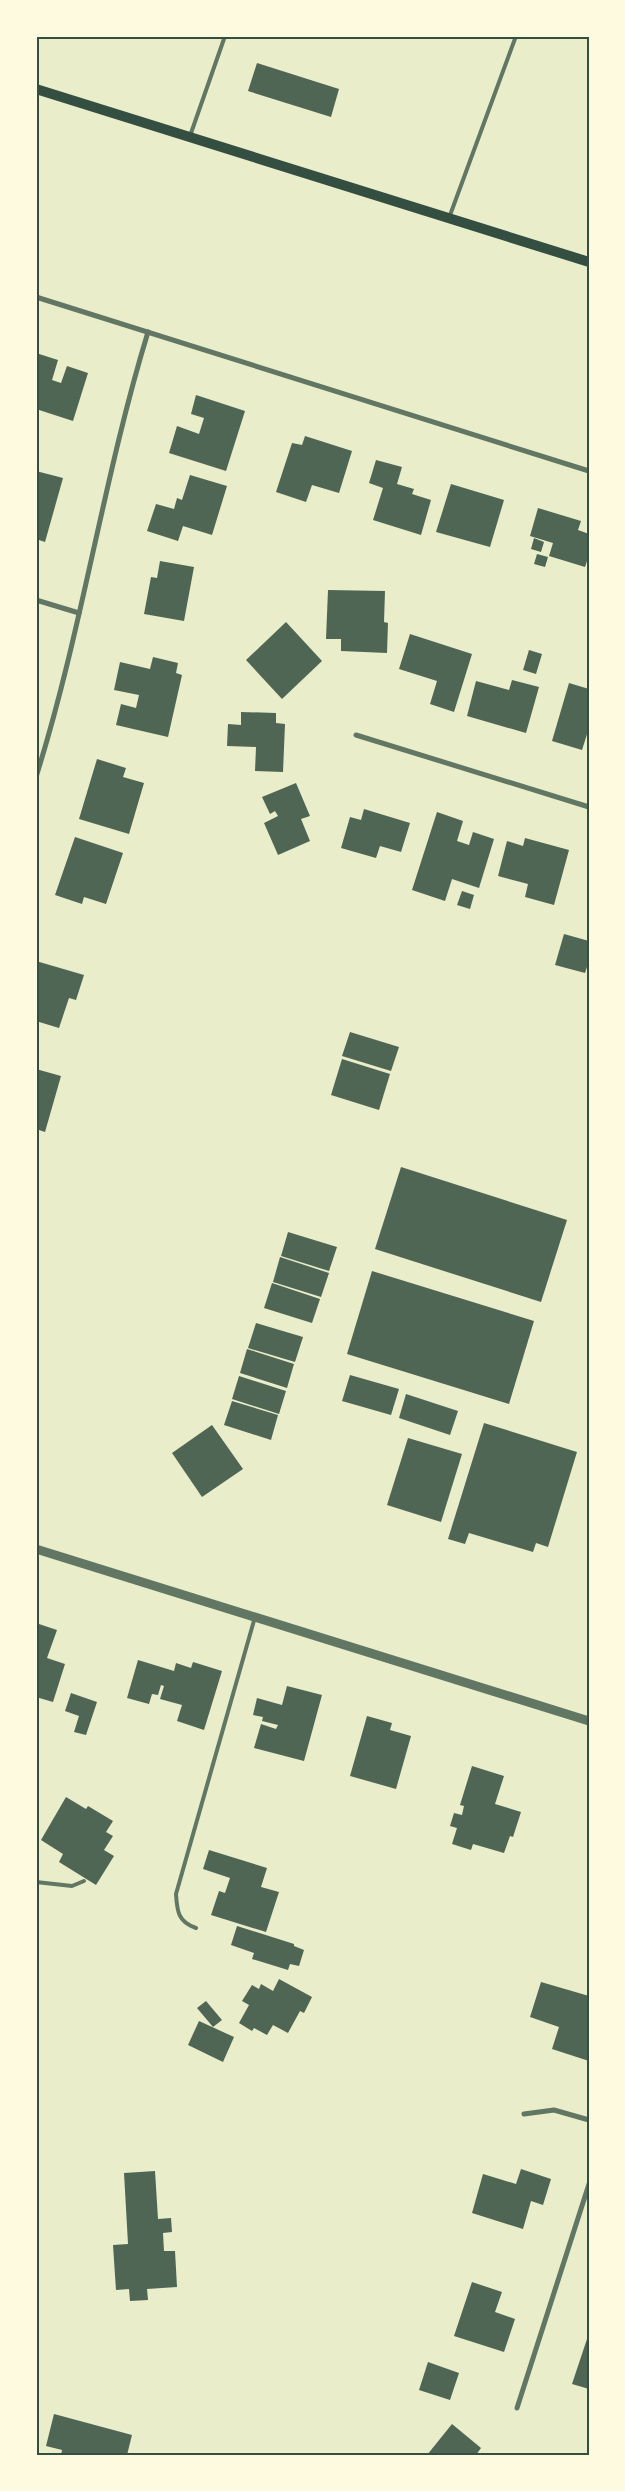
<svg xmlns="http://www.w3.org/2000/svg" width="625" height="2491" viewBox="0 0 625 2491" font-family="Poppins,sans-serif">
<rect width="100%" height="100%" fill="#e9edc9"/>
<g fill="#4f6655">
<path d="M 257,63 L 339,89 L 331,117 L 248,91 Z"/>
<path d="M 36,353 L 58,360 L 52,380 L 61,383 L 67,366 L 88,373 L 73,421 L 36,409 Z"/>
<path d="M 196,395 L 245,411 L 226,471 L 169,453 L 177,426 L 199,434 L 204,418 L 191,414 Z"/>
<path d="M 305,436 L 352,451 L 339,493 L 312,485 L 306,502 L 276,492 L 292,443 L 302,445 Z"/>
<path d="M 376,460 L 402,467 L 397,484 L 414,489 L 412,494 L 431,500 L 421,535 L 373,520 L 383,488 L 369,483 Z"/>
<path d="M 36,471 L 63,478 L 45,542 L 36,539 Z"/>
<path d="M 190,475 L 227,486 L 212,535 L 183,526 L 178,541 L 147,531 L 156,504 L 174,509 L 177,498 L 182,500 Z"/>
<path d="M 451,484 L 504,500 L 490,547 L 436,532 Z"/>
<path d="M 538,508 L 581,521 L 578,530 L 589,534 L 589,555 L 585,567 L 549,556 L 553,543 L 530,536 Z"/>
<path d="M 534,538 L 544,542 L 541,552 L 531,549 Z"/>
<path d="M 537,554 L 548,557 L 545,567 L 534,564 Z"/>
<path d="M 160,561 L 194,567 L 184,621 L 144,614 L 151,577 L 157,578 Z"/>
<path d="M 328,590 L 385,591 L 384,622 L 388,623 L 387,653 L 341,651 L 341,639 L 326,639 Z"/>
<path d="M 286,622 L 322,661 L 282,699 L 246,660 Z"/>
<path d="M 410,634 L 472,654 L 454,712 L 430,704 L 437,681 L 399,669 Z"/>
<path d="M 529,650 L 542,654 L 536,674 L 523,670 Z"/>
<path d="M 153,657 L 178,663 L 176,673 L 182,675 L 168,737 L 116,725 L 121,704 L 136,708 L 139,695 L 114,690 L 120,662 L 150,669 Z"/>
<path d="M 512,680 L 539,687 L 526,733 L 467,716 L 476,681 L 509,690 Z"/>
<path d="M 569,683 L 589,689 L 589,728 L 582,750 L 552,741 Z"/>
<path d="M 241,712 L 276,713 L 276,723 L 285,724 L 283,772 L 255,771 L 256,747 L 227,746 L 228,724 L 241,725 Z"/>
<path d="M 97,759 L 126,768 L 123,777 L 144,783 L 129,834 L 79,819 Z"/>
<path d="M 296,783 L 310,816 L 301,819 L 310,841 L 278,855 L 264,823 L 278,816 L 275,811 L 270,814 L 262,797 Z"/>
<path d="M 364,809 L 410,823 L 401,852 L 380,846 L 376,858 L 341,848 L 350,817 L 361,820 Z"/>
<path d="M 437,812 L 463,821 L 457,841 L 469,845 L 473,832 L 494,839 L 479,888 L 452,879 L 445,901 L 412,890 Z"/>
<path d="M 75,837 L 123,853 L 106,904 L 84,897 L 82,904 L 55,895 Z"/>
<path d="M 525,838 L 569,850 L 554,905 L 525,897 L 528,884 L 498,876 L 507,841 L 523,846 Z"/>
<path d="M 462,891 L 474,895 L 470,909 L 457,905 Z"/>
<path d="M 564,934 L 589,941 L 589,961 L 585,973 L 555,965 Z"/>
<path d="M 36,961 L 84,975 L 76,1000 L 69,998 L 59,1028 L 36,1021 Z"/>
<path d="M 350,1032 L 399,1047 L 391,1071 L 342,1056 Z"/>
<path d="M 342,1059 L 390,1074 L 379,1110 L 331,1095 Z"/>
<path d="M 36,1069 L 61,1076 L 45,1132 L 36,1129 Z"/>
<path d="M 401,1167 L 567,1220 L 541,1302 L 375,1249 Z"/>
<path d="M 288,1232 L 337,1247 L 329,1271 L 281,1256 Z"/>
<path d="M 280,1257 L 329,1273 L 321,1297 L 273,1282 Z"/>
<path d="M 372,1271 L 534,1321 L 509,1404 L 347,1354 Z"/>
<path d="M 272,1283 L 320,1299 L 312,1323 L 264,1308 Z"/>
<path d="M 256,1323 L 303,1337 L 295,1362 L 248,1348 Z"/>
<path d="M 247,1349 L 294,1364 L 287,1388 L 240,1373 Z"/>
<path d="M 350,1375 L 399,1389 L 391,1415 L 342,1401 Z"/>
<path d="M 239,1376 L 286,1391 L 279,1414 L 232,1399 Z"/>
<path d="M 406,1394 L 458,1411 L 450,1435 L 399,1418 Z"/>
<path d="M 232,1401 L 278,1415 L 271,1440 L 224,1425 Z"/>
<path d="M 484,1423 L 577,1452 L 548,1547 L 536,1543 L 533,1552 L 469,1533 L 465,1544 L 448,1539 Z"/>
<path d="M 212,1425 L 243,1469 L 202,1497 L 172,1453 Z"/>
<path d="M 408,1438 L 462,1454 L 441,1522 L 387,1505 Z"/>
<path d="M 36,1623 L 57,1630 L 47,1658 L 65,1664 L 53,1702 L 36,1697 Z"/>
<path d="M 138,1660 L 174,1671 L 176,1663 L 191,1668 L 193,1662 L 222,1671 L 204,1730 L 177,1721 L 182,1705 L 160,1699 L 164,1686 L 161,1685 L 158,1695 L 152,1694 L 149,1704 L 127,1698 Z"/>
<path d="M 287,1686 L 322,1695 L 304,1761 L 254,1748 L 261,1724 L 276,1729 L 278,1725 L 262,1721 L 263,1717 L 253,1715 L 257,1698 L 282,1705 Z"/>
<path d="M 71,1693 L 97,1702 L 86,1735 L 74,1732 L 79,1716 L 65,1711 Z"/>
<path d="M 367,1716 L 392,1723 L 390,1730 L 411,1736 L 396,1789 L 350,1776 Z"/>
<path d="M 472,1766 L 504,1776 L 495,1804 L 521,1812 L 513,1837 L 510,1836 L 504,1853 L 473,1844 L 471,1850 L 452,1844 L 457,1828 L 450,1826 L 454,1813 L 462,1815 L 464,1806 L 460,1805 Z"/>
<path d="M 66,1797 L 86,1809 L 88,1806 L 113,1821 L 106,1832 L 113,1836 L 104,1850 L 114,1856 L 96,1885 L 59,1862 L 63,1854 L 41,1840 Z"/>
<path d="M 209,1850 L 267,1868 L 261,1887 L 279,1892 L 266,1932 L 211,1915 L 219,1891 L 225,1893 L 230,1878 L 203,1869 Z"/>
<path d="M 237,1926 L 294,1944 L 294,1946 L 304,1950 L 299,1966 L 290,1964 L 288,1970 L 252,1959 L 254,1953 L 231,1945 Z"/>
<path d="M 279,1979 L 312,1997 L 304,2013 L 300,2011 L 288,2033 L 273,2025 L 267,2035 L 254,2028 L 252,2031 L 239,2023 L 249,2005 L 242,2001 L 252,1985 L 259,1989 L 261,1984 L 273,1991 Z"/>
<path d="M 541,1982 L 589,1996 L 589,2061 L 552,2049 L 559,2027 L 530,2017 Z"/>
<path d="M 206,2001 L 222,2020 L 213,2027 L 197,2008 Z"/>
<path d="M 199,2021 L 234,2037 L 223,2062 L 188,2045 Z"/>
<path d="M 521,2169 L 551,2179 L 543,2205 L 531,2201 L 523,2229 L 472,2213 L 483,2174 L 516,2184 Z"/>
<path d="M 155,2171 L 158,2219 L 171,2218 L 172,2232 L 163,2233 L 164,2251 L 175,2251 L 177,2287 L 147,2289 L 148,2300 L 130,2301 L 129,2289 L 116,2290 L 113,2245 L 128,2244 L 124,2173 Z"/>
<path d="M 472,2282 L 502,2292 L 495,2312 L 515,2319 L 504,2352 L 454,2336 Z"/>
<path d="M 589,2333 L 589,2389 L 572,2384 Z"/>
<path d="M 428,2362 L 459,2373 L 450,2400 L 419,2390 Z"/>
<path d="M 54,2414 L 132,2435 L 127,2455 L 61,2455 L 62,2450 L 46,2446 Z"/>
<path d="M 452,2424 L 481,2448 L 476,2455 L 427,2455 Z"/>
</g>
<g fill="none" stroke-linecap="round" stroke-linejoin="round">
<g stroke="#617663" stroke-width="4">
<path d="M 190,136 L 225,36"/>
<path d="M 449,218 L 516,36"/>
<path d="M 36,1882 L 72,1886 L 84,1881"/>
<path d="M 196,1928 C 178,1922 177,1911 176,1894 L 255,1617"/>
</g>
<g stroke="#617663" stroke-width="5">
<path d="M 36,297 L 589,471"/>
<path d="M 36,600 L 79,613"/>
<path d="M 356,735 L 589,807"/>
<path d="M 36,777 C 82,631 103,479 148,332"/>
<path d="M 524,2114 L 554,2110 L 589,2120"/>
<path d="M 517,2408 L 589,2184"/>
</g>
<path stroke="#617663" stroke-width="9" d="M 36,1549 L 589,1721"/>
<path stroke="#344e41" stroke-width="10" d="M 36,89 L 589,262"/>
</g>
<rect width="625" height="2491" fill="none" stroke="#fefae0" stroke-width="75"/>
<rect x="38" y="38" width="550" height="2416" fill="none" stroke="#344e41" stroke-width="2"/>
</svg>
